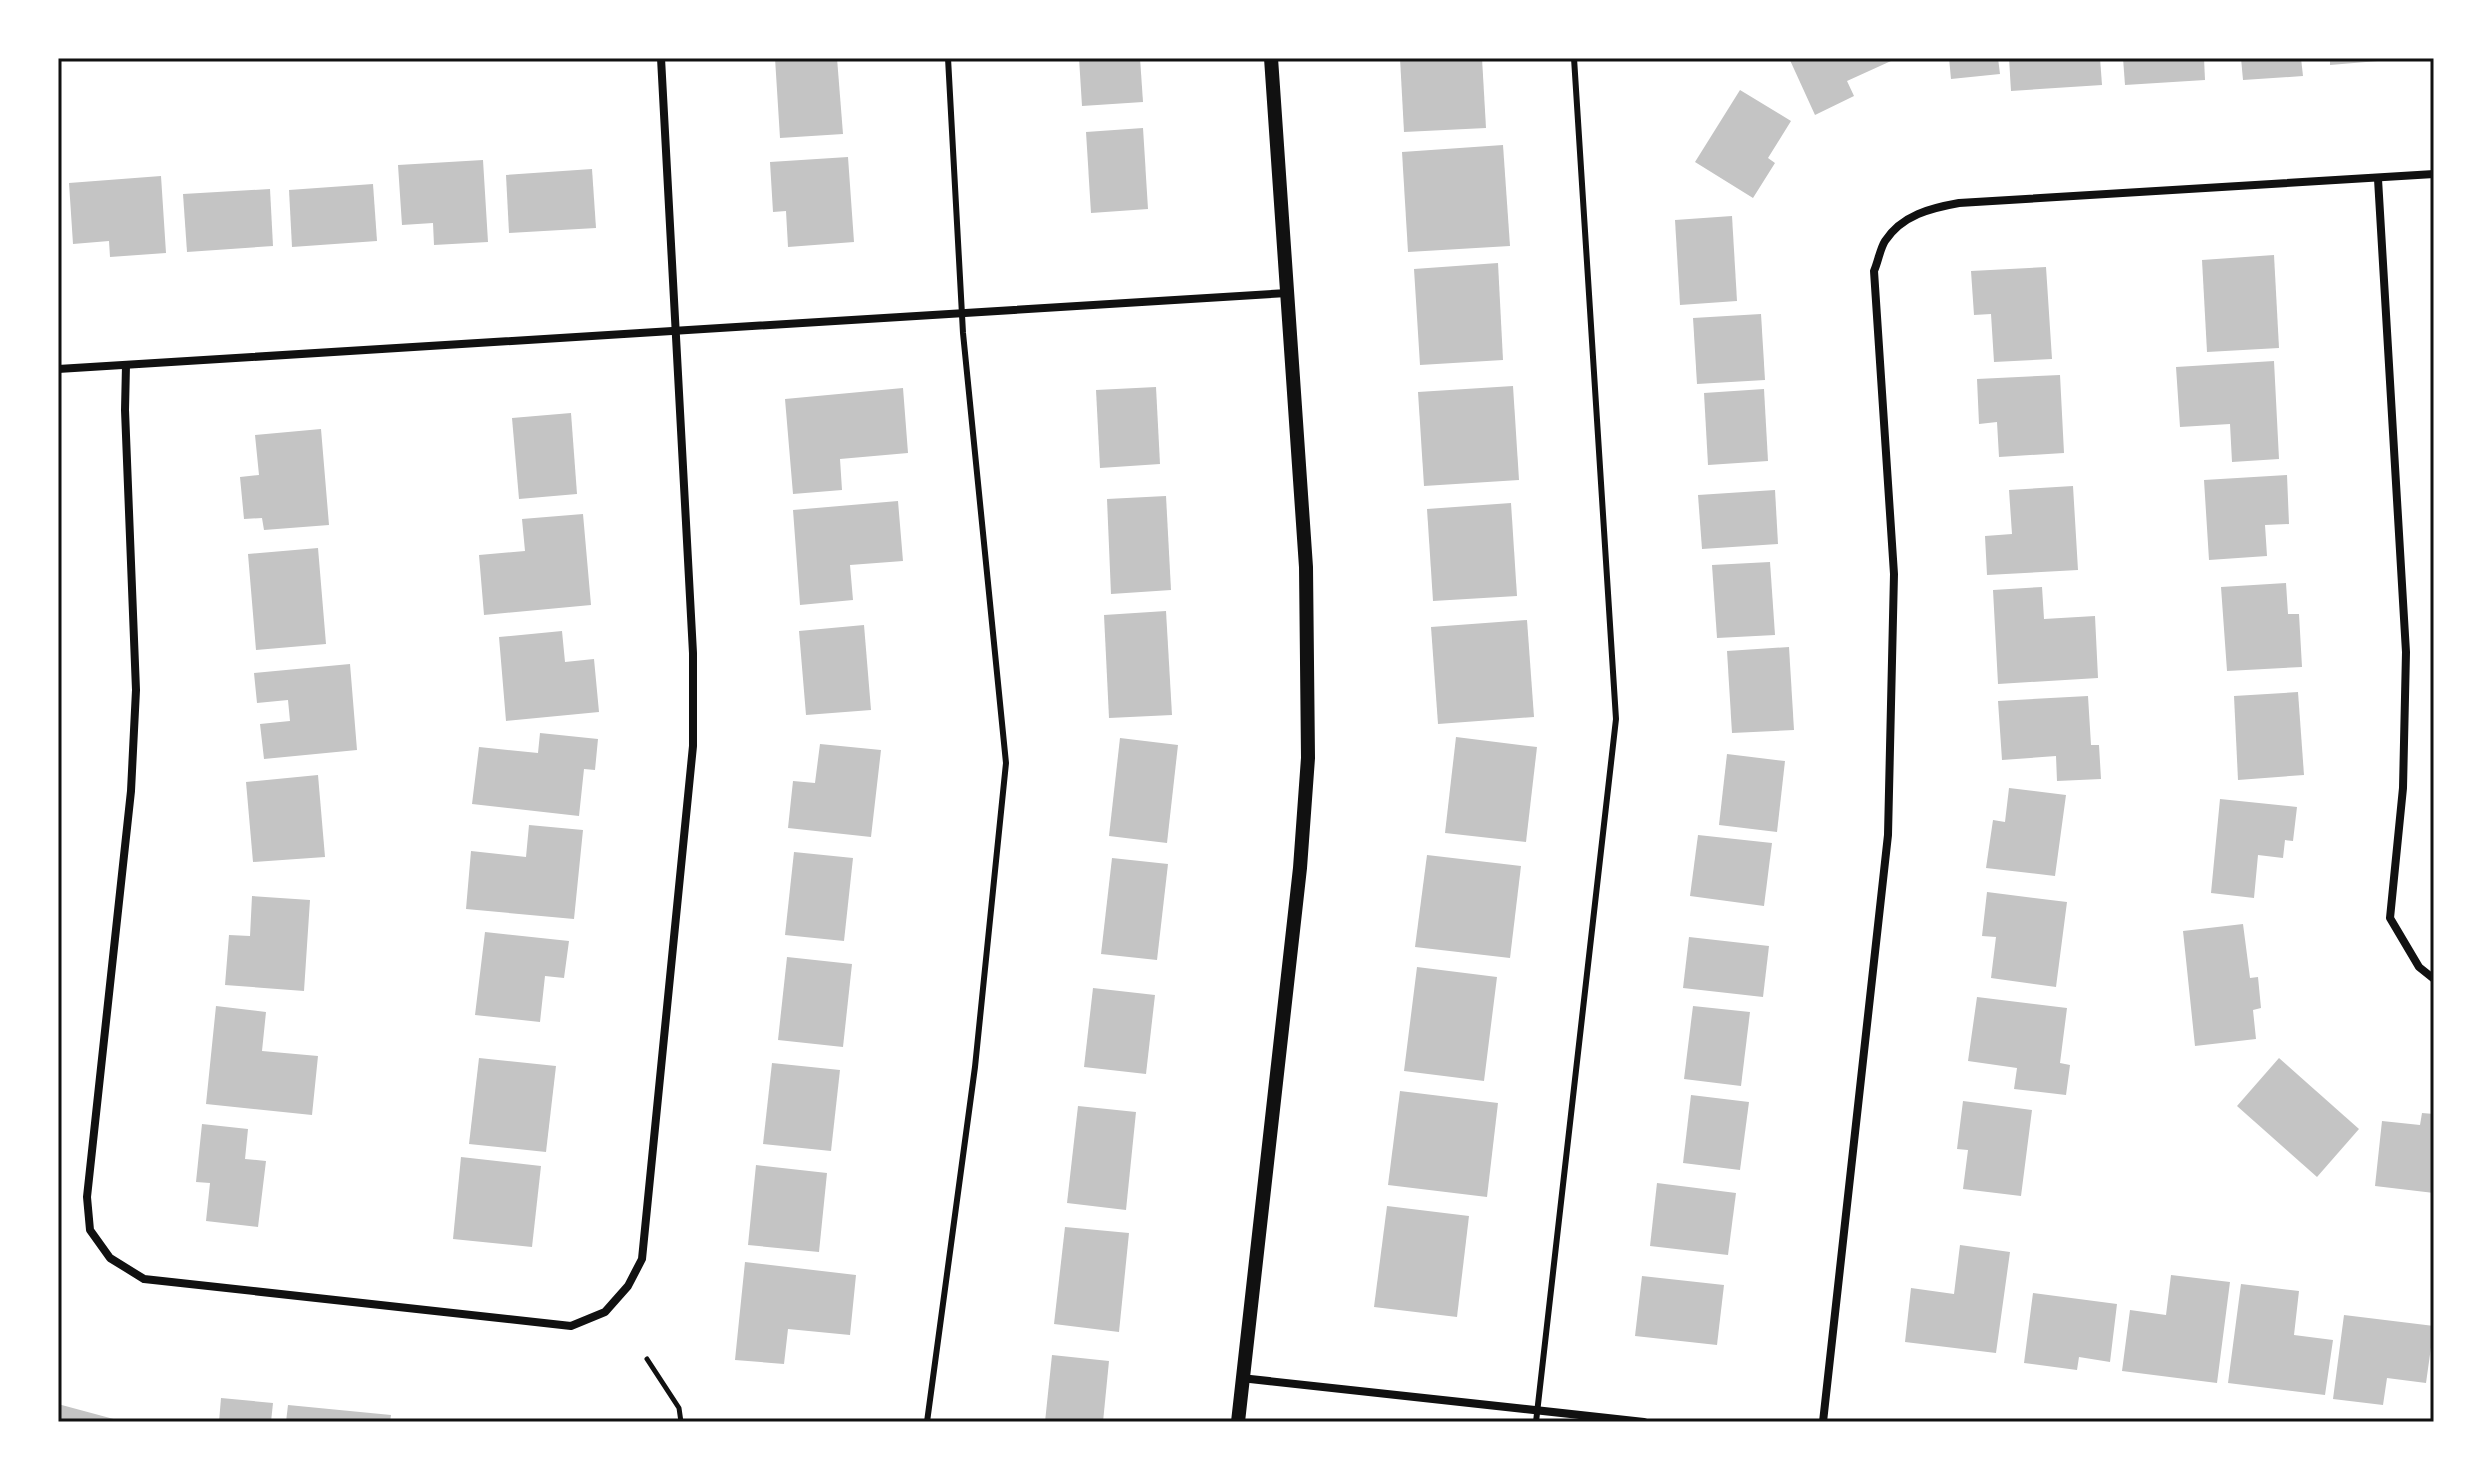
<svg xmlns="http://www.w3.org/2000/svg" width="2492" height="1480" viewBox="0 0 2492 1480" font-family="Commissioner,sans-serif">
<rect width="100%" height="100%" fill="#fff"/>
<g fill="#c4c4c4">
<path d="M 775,58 L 837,58 L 843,134 L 780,138 Z"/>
<path d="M 1079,58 L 1140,58 L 1143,102 L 1082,106 Z"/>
<path d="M 1400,58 L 1482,58 L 1486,128 L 1404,132 Z"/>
<path d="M 1789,58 L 1890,58 L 1891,61 L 1847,81 L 1854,96 L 1815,115 Z"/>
<path d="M 1949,58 L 1998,58 L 2000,74 L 1951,79 Z"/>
<path d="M 2009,58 L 2100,58 L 2102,85 L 2011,91 Z"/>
<path d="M 2123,58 L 2204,58 L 2205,80 L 2125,85 Z"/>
<path d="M 2241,58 L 2301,58 L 2303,76 L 2243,80 Z"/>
<path d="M 2330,58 L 2390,58 L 2390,60 L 2330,65 Z"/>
<path d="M 1740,90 L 1791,121 L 1768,158 L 1775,163 L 1753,198 L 1695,162 Z"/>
<path d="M 1143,128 L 1148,209 L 1091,213 L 1086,132 Z"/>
<path d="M 1503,145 L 1510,246 L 1408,252 L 1402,152 Z"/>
<path d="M 848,157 L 854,242 L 788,247 L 786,211 L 773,212 L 770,162 Z"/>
<path d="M 483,160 L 488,242 L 434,245 L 433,223 L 402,225 L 398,165 Z"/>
<path d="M 592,169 L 596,228 L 509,233 L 506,175 Z"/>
<path d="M 161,176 L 166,253 L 110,257 L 109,241 L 73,244 L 69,183 Z"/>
<path d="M 373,184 L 377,241 L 292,247 L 289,190 Z"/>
<path d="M 270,189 L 273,246 L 187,252 L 183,194 Z"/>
<path d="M 1732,216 L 1737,301 L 1680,305 L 1675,220 Z"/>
<path d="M 2274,255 L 2279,348 L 2207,352 L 2202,260 Z"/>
<path d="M 1498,263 L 1503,360 L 1420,365 L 1414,269 Z"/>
<path d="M 2046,267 L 2052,359 L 1994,362 L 1991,314 L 1974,315 L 1971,271 Z"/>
<path d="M 1761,314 L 1765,380 L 1697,384 L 1693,318 Z"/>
<path d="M 2274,361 L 2279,459 L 2232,462 L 2230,424 L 2180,427 L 2176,367 Z"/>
<path d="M 2060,375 L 2064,453 L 1999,457 L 1997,422 L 1979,424 L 1977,379 Z"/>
<path d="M 1513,386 L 1519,480 L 1424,486 L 1418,392 Z"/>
<path d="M 1156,387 L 1160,464 L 1100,468 L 1096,390 Z"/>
<path d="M 903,388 L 908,453 L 840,459 L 842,490 L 793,494 L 785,399 Z"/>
<path d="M 1764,389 L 1768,461 L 1708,465 L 1704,393 Z"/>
<path d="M 571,413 L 577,494 L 519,499 L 512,418 Z"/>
<path d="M 321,429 L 329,525 L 264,530 L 262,518 L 244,519 L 240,477 L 259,475 L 255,435 Z"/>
<path d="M 2287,475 L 2289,524 L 2265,525 L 2267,556 L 2209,560 L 2204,480 Z"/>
<path d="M 2073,486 L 2078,570 L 1987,575 L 1985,536 L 2012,534 L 2009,490 Z"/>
<path d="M 1775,490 L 1778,544 L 1702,549 L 1698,495 Z"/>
<path d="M 1166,496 L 1171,590 L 1111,594 L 1107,499 Z"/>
<path d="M 898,501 L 903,561 L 850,565 L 853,600 L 800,605 L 793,510 Z"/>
<path d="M 1511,503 L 1517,596 L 1433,601 L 1427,509 Z"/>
<path d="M 583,514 L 591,605 L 484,615 L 479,555 L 525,551 L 522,519 Z"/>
<path d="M 318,548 L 326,644 L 256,650 L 248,554 Z"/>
<path d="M 1770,562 L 1775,635 L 1717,638 L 1712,565 Z"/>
<path d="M 2286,583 L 2288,614 L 2299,614 L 2302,667 L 2227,671 L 2221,587 Z"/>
<path d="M 2042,587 L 2044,619 L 2095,616 L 2098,678 L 1998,684 L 1993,590 Z"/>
<path d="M 1166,611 L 1172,715 L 1109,718 L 1104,615 Z"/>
<path d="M 1527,620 L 1534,717 L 1438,724 L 1431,627 Z"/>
<path d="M 864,625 L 871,710 L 806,715 L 799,631 Z"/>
<path d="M 562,631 L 565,662 L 594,659 L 599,712 L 506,721 L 499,637 Z"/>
<path d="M 1789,647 L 1794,730 L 1732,733 L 1727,651 Z"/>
<path d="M 350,664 L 357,750 L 264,759 L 260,724 L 290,721 L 288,700 L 257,703 L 254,673 Z"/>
<path d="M 2298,692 L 2304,775 L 2238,780 L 2234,696 Z"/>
<path d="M 2088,696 L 2091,745 L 2099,745 L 2101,779 L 2057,781 L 2056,756 L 2002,760 L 1998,701 Z"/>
<path d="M 540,733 L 598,739 L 595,770 L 584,769 L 579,816 L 472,804 L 479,747 L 538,753 Z"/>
<path d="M 1456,737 L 1537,747 L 1526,842 L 1445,833 Z"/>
<path d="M 1120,738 L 1178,745 L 1167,843 L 1109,836 Z"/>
<path d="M 820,744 L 881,750 L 871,837 L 788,828 L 793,781 L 815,783 Z"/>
<path d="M 1727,754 L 1785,761 L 1777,832 L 1719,825 Z"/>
<path d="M 318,775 L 325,857 L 253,862 L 246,782 Z"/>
<path d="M 2009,788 L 2066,795 L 2055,876 L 1986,868 L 1993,820 L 2005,822 Z"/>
<path d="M 2220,799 L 2297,807 L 2293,841 L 2285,840 L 2283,858 L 2258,855 L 2254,898 L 2211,893 Z"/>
<path d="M 529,825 L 583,830 L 574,919 L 466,909 L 471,851 L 526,857 Z"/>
<path d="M 1698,835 L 1772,843 L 1764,906 L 1690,896 Z"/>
<path d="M 794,852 L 853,858 L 844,941 L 785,935 Z"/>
<path d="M 1427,855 L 1521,866 L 1510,958 L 1415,947 Z"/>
<path d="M 1112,858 L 1168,864 L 1157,960 L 1101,954 Z"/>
<path d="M 1987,892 L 2067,902 L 2056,987 L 1991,978 L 1996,937 L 1982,936 Z"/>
<path d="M 252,896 L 310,900 L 304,991 L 225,985 L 229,935 L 250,936 Z"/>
<path d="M 2243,924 L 2250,978 L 2258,977 L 2261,1008 L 2253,1010 L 2256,1039 L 2195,1046 L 2183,931 Z"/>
<path d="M 485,932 L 569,941 L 564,978 L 545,976 L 540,1022 L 475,1015 Z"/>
<path d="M 1689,937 L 1769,946 L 1763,997 L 1683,988 Z"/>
<path d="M 787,957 L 852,964 L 843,1047 L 778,1040 Z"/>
<path d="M 1417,967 L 1497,977 L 1484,1081 L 1404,1071 Z"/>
<path d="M 1093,988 L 1155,995 L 1146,1074 L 1084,1067 Z"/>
<path d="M 1977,997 L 2067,1008 L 2060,1063 L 2070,1065 L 2066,1095 L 2014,1089 L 2017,1068 L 1968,1061 Z"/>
<path d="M 216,1006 L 266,1012 L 262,1051 L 318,1056 L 312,1115 L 206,1104 Z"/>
<path d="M 1693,1006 L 1750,1012 L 1741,1086 L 1684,1079 Z"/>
<path d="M 479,1058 L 556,1066 L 546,1152 L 469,1144 Z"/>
<path d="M 2279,1058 L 2359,1129 L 2317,1177 L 2237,1106 Z"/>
<path d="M 772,1063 L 840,1070 L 831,1151 L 763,1144 Z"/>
<path d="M 1400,1091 L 1498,1103 L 1487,1197 L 1388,1185 Z"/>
<path d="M 1691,1095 L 1749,1102 L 1740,1170 L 1683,1163 Z"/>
<path d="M 1963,1101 L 2032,1110 L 2021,1196 L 1963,1189 L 1968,1150 L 1957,1149 Z"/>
<path d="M 1078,1106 L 1136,1112 L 1126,1210 L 1067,1203 Z"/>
<path d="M 2422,1113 L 2434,1114 L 2434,1193 L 2375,1186 L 2382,1121 L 2420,1125 Z"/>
<path d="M 202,1124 L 248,1129 L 245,1159 L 266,1161 L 258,1227 L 206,1221 L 210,1183 L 196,1182 Z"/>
<path d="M 461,1157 L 541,1166 L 532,1247 L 453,1239 Z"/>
<path d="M 756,1165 L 827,1173 L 819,1252 L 748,1245 Z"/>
<path d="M 1657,1183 L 1736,1193 L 1728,1255 L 1650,1246 Z"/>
<path d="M 1387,1206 L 1469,1216 L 1457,1317 L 1374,1307 Z"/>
<path d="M 1065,1227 L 1129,1233 L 1119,1332 L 1054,1324 Z"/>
<path d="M 1960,1245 L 2010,1252 L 1996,1353 L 1905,1342 L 1911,1288 L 1954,1294 Z"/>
<path d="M 745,1262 L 856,1275 L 850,1335 L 788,1329 L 784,1364 L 735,1360 Z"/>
<path d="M 2171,1275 L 2230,1282 L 2217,1383 L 2122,1371 L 2130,1310 L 2166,1315 Z"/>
<path d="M 1642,1276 L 1724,1285 L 1717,1345 L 1635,1336 Z"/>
<path d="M 2241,1284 L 2299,1291 L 2294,1335 L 2333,1340 L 2325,1395 L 2228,1383 Z"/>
<path d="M 2033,1293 L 2117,1304 L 2110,1362 L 2079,1357 L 2077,1370 L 2024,1363 Z"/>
<path d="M 2344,1315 L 2434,1326 L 2426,1383 L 2387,1378 L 2383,1405 L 2333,1399 Z"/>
<path d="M 1052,1355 L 1109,1361 L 1103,1422 L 1045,1422 Z"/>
<path d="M 221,1398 L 273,1403 L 271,1422 L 219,1422 Z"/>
<path d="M 58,1404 L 121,1421 L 120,1422 L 58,1422 Z"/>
<path d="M 288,1405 L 391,1415 L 390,1422 L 286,1422 Z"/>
</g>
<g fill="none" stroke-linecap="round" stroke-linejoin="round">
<path stroke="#111" stroke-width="5" d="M 647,1359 L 679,1408 L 681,1422"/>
<g stroke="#111" stroke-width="6">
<path d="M 927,1422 L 975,1067 L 1006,763 L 963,333 L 948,58"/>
<path d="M 1536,1422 L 1616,719 L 1574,58"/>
</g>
<g stroke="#111" stroke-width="8">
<path d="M 2378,179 L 2406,652 L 2403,788 L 2390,918 L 2419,967 L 2434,979"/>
<path d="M 126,365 L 125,410 L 136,690 L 131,791 L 87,1197 L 90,1230 L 110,1258 L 144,1279 L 571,1326 L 605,1312 L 628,1286 L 642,1259 L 693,746 L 693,653 L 661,58"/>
<path d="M 58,369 L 1287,293"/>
<path d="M 1241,1378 L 1644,1422"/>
<path d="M 1823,1422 L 1888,835 L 1894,574 L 1874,271 C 1878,262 1880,249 1885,241 C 1902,215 1931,208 1959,203 L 2434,174"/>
</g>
<path stroke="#111" stroke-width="14" d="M 1238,1422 L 1300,868 L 1308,758 L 1306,567 L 1271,58"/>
</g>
<rect width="2492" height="1480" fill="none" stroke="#ffffff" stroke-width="120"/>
<rect x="60" y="60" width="2372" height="1360" fill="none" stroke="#111" stroke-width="3"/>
</svg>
